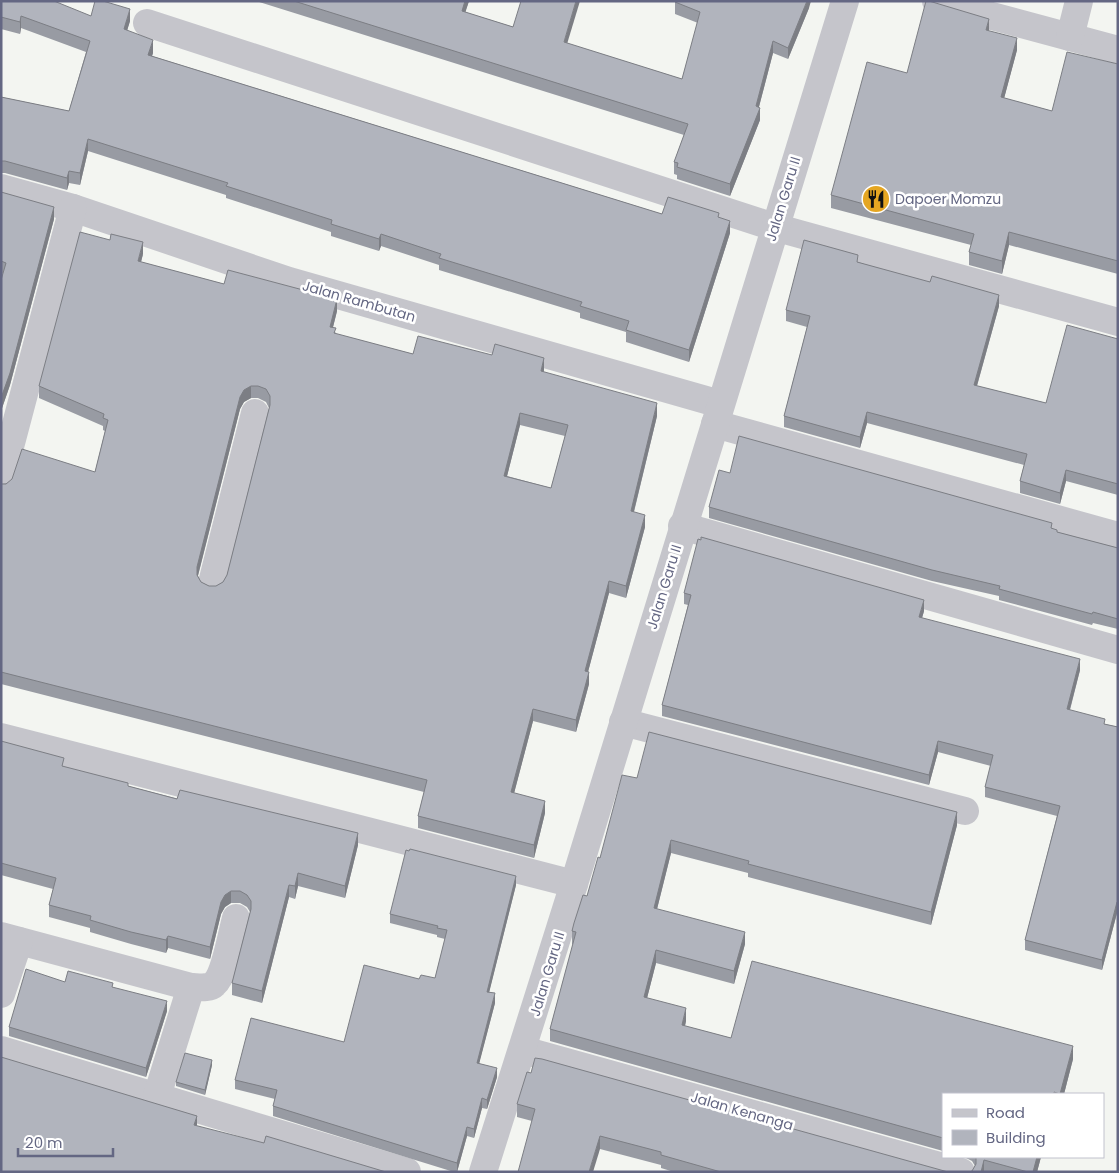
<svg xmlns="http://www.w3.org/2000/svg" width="1119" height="1173" viewBox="0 0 1119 1173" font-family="Poppins,sans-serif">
<rect width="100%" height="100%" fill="#f3f5f1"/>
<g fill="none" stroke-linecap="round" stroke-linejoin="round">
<g stroke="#c5c5cb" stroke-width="28">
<path d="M 936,1 L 1118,50"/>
<path d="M 147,23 L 774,227 L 1118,322"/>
<path d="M 1070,37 L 1079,1"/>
<path d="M 1,188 L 73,208 L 289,281 L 720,404"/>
<path d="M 715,424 L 1118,536"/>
<path d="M 1,481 L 73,208"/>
<path d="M 682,526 L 1118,650"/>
<path d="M 212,583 L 255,413"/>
<path d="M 623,722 L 965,811"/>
<path d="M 1,737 L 574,884"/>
<path d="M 1,936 L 191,987"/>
<path d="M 1,994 L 19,941"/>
<path d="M 1,1050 L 407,1172"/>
<path d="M 523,1050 L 961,1172"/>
<path d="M 157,1096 L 191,987 C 198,987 209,989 214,984 C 225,975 232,932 236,918"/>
<path d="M 483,1172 L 574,884 L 845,1"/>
</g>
</g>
<g fill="#989ba3" fill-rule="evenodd">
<path d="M 1,1 L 91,16 L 130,21 L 127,30 L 153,53 L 152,56 L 662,214 L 719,217 L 730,233 L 689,362 L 626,342 L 626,332 L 580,318 L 580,313 L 439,270 L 439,265 L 381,246 L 379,251 L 331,236 L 331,232 L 226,198 L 226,195 L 88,151 L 80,185 L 69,183 L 67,190 L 5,173 L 1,173 L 1,97 L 69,111 L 86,52 L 21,28 L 20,34 L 1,29 Z"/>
<path d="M 256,1 L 469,1 L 465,12 L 682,79 L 698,23 L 675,14 L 675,2 L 809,8 L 788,59 L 773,53 L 759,107 L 760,120 L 730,196 L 677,179 L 677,175 L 674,174 L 674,162 L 684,135 Z"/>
<path d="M 989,31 L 1017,50 L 1004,98 L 1052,111 L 1118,64 L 1118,274 L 1009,245 L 1002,274 L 969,265 L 969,252 L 971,245 L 831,208 L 831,195 L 907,73 Z"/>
<path d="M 1,192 L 54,219 L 10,385 L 1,411 L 1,280 L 3,274 L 1,273 Z"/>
<path d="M 143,254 L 141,262 L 224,284 L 337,311 L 333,327 L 336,334 L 413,354 L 544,370 L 544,372 L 657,416 L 634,512 L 645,527 L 626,598 L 609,593 L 588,672 L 589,684 L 576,732 L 533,721 L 514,793 L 545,813 L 534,858 L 418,828 L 418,816 L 424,792 L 1,684 L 1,484 L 95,472 L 105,431 L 103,430 L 103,426 L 39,398 L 39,386 ZM 251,398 L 258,398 L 266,402 L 269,408 L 227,575 L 223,582 L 216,586 L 209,586 L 201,582 L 198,576 L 240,409 L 244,402 ZM 520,425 L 565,436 L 551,488 L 507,476 Z"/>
<path d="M 858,262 L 999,306 L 977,386 L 1046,403 L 1118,339 L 1118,495 L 1066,481 L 1060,504 L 1020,493 L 1020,481 L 1024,465 L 867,423 L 860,448 L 784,427 L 784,416 L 807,327 L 786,321 L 786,310 Z"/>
<path d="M 730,473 L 1052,528 L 1057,532 L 1118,548 L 1118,629 L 1093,623 L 1092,625 L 999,600 L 999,596 L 932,581 L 709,518 L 709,507 Z"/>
<path d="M 684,593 L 924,611 L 922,618 L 1080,670 L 1070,710 L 1105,724 L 1118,727 L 1118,914 L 1117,913 L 1102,970 L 1025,950 L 1025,940 L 1057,816 L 985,797 L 985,787 L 991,766 L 938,752 L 929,785 L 662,716 L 662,705 L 688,605 L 684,604 Z"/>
<path d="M 1,741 L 64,767 L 128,786 L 358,845 L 345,898 L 298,886 L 295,899 L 289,897 L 262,1003 L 232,995 L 232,983 L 250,912 L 247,907 L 240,903 L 231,903 L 225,907 L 221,914 L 210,959 L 168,948 L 166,953 L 131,944 L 90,932 L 90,928 L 49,917 L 49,905 L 53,889 L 1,875 Z"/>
<path d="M 637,778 L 957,825 L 931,925 L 748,877 L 748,873 L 671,853 L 657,909 L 745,944 L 734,984 L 656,963 L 647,998 L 686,1021 L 685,1026 L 731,1038 L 1073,1059 L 1064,1094 L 943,1094 L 943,1151 L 550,1041 L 550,1029 L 573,944 L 572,944 L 572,931 L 587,896 L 600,858 Z"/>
<path d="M 516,885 L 489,992 L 495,1003 L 479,1063 L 497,1077 L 487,1109 L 482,1108 L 474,1138 L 467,1136 L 457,1172 L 454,1172 L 273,1116 L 273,1106 L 275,1099 L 235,1089 L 235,1080 L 344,1042 L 419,979 L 435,978 L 445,939 L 437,937 L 437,935 L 390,923 L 390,914 Z"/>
<path d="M 65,982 L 113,988 L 167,1011 L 146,1077 L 9,1036 L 9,1027 Z"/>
<path d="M 212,1065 L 205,1095 L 176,1086 L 176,1082 Z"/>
<path d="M 517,1104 L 948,1172 L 674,1172 L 661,1168 L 661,1165 L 600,1149 L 532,1121 L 517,1117 Z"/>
<path d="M 964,1157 L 1041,1157 L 1037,1172 L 970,1172 L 972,1171 L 975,1166 L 972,1161 Z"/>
</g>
<g fill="#7c7e84">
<path d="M 465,1 L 469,1 L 462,23 L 462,11 Z"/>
<path d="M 576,1 L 580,1 L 564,54 L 564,42 Z"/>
<path d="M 807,1 L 811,1 L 809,8 L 788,59 L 788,48 Z"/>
<path d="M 130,9 L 130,21 L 124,41 L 124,29 Z"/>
<path d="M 21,16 L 21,28 L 20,34 L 20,22 Z"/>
<path d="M 989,19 L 989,31 L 986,30 Z"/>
<path d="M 1017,38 L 1017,50 L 1001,110 L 1001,97 Z"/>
<path d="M 153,40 L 153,53 L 148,67 L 148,55 Z"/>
<path d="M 773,41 L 773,53 L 757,114 L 760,108 L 760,120 L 730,196 L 730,184 L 756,106 Z"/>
<path d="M 88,139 L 88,151 L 80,185 L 80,173 Z"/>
<path d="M 69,171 L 69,183 L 67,190 L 67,178 Z"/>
<path d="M 54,207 L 54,219 L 10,385 L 1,411 L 1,398 Z"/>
<path d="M 730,221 L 730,233 L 689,362 L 689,350 Z"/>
<path d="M 1009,232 L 1009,245 L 1002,274 L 1002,261 Z"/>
<path d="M 381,234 L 381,246 L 379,251 L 379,239 Z"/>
<path d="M 143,242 L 143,254 L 138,273 L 138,261 Z"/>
<path d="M 999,295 L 999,306 L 974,396 L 974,385 Z"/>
<path d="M 337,299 L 337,311 L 330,339 L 330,327 Z"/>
<path d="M 544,358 L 544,370 L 541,383 L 541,371 Z"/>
<path d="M 251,386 L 251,398 L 244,402 L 240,409 L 197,579 L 197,567 L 240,397 L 244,390 Z"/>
<path d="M 657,403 L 657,416 L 631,523 L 631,511 Z"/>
<path d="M 867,412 L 867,423 L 860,448 L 860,437 Z"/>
<path d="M 520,413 L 520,425 L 504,488 L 504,476 Z"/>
<path d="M 1066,470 L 1066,481 L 1060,504 L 1060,493 Z"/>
<path d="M 645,515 L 645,527 L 626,598 L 626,586 Z"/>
<path d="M 609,581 L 609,593 L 585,683 L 585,671 Z"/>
<path d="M 924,600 L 924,611 L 919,628 L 919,617 Z"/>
<path d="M 1080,659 L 1080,670 L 1067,720 L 1067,709 Z"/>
<path d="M 589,672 L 589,684 L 576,732 L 576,720 Z"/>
<path d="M 533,709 L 533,721 L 511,805 L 511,792 Z"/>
<path d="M 938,741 L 938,752 L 929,785 L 929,775 Z"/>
<path d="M 545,801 L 545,813 L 534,858 L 534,845 Z"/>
<path d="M 957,812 L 957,825 L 931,925 L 931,912 Z"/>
<path d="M 358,833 L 358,845 L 345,898 L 345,886 Z"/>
<path d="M 671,840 L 671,853 L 654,921 L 654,908 Z"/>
<path d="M 298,873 L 298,886 L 295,899 L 295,886 Z"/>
<path d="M 516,876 L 516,885 L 487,1001 L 487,992 Z"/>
<path d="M 289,885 L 289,897 L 262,1003 L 262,991 Z"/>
<path d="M 231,891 L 231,903 L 225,907 L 221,914 L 210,959 L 210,947 L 221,902 L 225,895 Z"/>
<path d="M 1117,902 L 1117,913 L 1102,970 L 1102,960 Z"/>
<path d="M 745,932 L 745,944 L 734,984 L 734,971 Z"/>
<path d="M 168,936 L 168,948 L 166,953 L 166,940 Z"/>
<path d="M 656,950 L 656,963 L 644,1010 L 644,997 Z"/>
<path d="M 495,993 L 495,1003 L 477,1072 L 477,1063 Z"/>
<path d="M 167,1001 L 167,1011 L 146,1077 L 146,1068 Z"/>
<path d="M 686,1008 L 686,1021 L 682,1038 L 682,1025 Z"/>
<path d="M 1073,1046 L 1073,1059 L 1064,1094 L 1060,1094 Z"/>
<path d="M 212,1060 L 212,1065 L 205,1095 L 205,1090 Z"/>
<path d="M 497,1068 L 497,1077 L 487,1109 L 487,1100 Z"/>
<path d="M 482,1098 L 482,1108 L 474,1138 L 474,1129 Z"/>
<path d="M 197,1116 L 197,1125 L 194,1135 L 194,1125 Z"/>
<path d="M 467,1127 L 467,1136 L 457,1172 L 457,1163 Z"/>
<path d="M 600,1136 L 600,1149 L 593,1172 L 589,1172 Z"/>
<path d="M 1037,1157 L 1041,1157 L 1037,1172 L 1033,1172 Z"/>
<path d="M 984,1160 L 984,1172 L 981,1172 Z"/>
</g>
<g fill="#b1b4bd" stroke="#7c7e84" fill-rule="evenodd">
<path d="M 1,1 L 54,1 L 91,16 L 95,1 L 103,1 L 130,9 L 124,29 L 153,40 L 148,55 L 662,214 L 668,197 L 719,213 L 718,217 L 730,221 L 689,350 L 626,330 L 629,321 L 580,306 L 582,302 L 439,258 L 441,254 L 381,234 L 379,239 L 331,224 L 332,220 L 226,186 L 228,183 L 88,139 L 80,173 L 69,171 L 67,178 L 5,161 L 1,161 L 1,97 L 69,111 L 90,41 L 21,16 L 20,22 L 1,17 Z"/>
<path d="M 294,1 L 465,1 L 462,11 L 513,27 L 521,1 L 576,1 L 564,42 L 682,79 L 700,12 L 675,2 L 675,1 L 807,1 L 788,48 L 773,41 L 756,106 L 760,108 L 730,184 L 677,167 L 678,163 L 674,162 L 688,124 Z"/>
<path d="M 926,1 L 929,1 L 989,19 L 986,30 L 1017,38 L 1001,97 L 1052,111 L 1067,52 L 1118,64 L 1118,261 L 1009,232 L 1002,261 L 969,252 L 974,234 L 831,195 L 867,62 L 907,73 Z"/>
<path d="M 1,192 L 54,207 L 10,373 L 1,398 L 1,280 L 6,263 L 1,261 Z"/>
<path d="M 80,232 L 110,240 L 111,234 L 143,242 L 138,261 L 224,284 L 228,270 L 337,299 L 330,327 L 336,328 L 334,333 L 413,354 L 418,336 L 492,355 L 495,344 L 544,358 L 541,371 L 657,403 L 631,511 L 645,515 L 626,586 L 609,581 L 585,671 L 589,672 L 576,720 L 533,709 L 511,792 L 545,801 L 534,845 L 418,816 L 427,780 L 1,672 L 1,484 L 6,484 L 12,479 L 22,449 L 95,472 L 108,420 L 103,418 L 104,414 L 39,386 ZM 251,386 L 258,386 L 266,389 L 270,396 L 270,405 L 227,575 L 223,582 L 216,586 L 209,586 L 201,582 L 197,575 L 197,567 L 240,397 L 244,390 ZM 520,413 L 568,425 L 551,488 L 504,476 Z"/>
<path d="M 804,240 L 858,255 L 857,262 L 930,282 L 932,276 L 999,295 L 974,385 L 1046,403 L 1067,325 L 1118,339 L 1118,484 L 1066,470 L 1060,493 L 1020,481 L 1027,454 L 867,412 L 860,437 L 784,416 L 810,316 L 786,310 Z"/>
<path d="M 739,436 L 1052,523 L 1051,528 L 1057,530 L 1057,532 L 1118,548 L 1118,619 L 1093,612 L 1092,614 L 999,589 L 1000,586 L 932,570 L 709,507 L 719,470 L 730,473 Z"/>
<path d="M 701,537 L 924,600 L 919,617 L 1080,659 L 1067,709 L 1105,719 L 1104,724 L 1118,727 L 1118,903 L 1117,902 L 1102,960 L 1025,940 L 1060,806 L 985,787 L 993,755 L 938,741 L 929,775 L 662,705 L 691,595 L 684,593 L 698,539 L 701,540 Z"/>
<path d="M 649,732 L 957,812 L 931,912 L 748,864 L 749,861 L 671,840 L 654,908 L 745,932 L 734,971 L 656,950 L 644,997 L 686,1008 L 682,1025 L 731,1038 L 752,961 L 1073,1046 L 1060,1094 L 1054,1092 L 1054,1094 L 943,1094 L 943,1138 L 550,1029 L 576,932 L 572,931 L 574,923 L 583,895 L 587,896 L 598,857 L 600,858 L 622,775 L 637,778 Z"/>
<path d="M 1,741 L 64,758 L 62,766 L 128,783 L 128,786 L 177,799 L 180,790 L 358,833 L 345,886 L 298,873 L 295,886 L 289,885 L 262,991 L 232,983 L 251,909 L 251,901 L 247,895 L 240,891 L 231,891 L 225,895 L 221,902 L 210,947 L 168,936 L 166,940 L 131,932 L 90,920 L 91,916 L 49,905 L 56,878 L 1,863 Z"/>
<path d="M 410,849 L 516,876 L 487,992 L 495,993 L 477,1063 L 497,1068 L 487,1100 L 482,1098 L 474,1129 L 467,1127 L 457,1163 L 273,1106 L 277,1090 L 235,1080 L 251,1018 L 344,1042 L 364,965 L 419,979 L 421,975 L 435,978 L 447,930 L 437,928 L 438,926 L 390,914 L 406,850 L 409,851 Z"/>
<path d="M 26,969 L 65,982 L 68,971 L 113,983 L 112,987 L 167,1001 L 146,1068 L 9,1027 Z"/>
<path d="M 185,1053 L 212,1060 L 205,1090 L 176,1082 Z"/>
<path d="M 1,1057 L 197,1116 L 194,1125 L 264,1143 L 266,1136 L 386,1172 L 1,1172 Z"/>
<path d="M 535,1058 L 542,1059 L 948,1172 L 721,1172 L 661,1155 L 661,1152 L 600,1136 L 589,1172 L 518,1172 L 535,1109 L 517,1104 L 527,1072 L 531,1073 Z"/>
<path d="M 976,1157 L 1037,1157 L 1033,1172 L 1028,1172 L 984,1160 L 981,1172 L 970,1172 L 972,1171 L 976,1164 Z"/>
</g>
<defs>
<symbol id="restaurant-disc" viewBox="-11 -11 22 22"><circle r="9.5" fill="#e5a622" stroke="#fff"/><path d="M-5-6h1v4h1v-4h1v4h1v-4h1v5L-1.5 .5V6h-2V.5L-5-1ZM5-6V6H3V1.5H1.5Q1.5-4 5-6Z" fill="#111"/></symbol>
</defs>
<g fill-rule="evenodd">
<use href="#restaurant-disc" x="860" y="183" width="32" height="32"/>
</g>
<g text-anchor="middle" stroke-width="5" stroke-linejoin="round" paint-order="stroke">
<g font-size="14" fill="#646783" stroke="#fff">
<text transform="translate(783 199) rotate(-73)" y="5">Jalan Garu II</text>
<text transform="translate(359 301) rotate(16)" y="5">Jalan Rambutan</text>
<text transform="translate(664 587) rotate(-73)" y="5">Jalan Garu II</text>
<text transform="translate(547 974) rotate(-73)" y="5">Jalan Garu II</text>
<text transform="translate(742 1111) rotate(16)" y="5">Jalan Kenanga</text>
</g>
<g font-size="14" fill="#646783" stroke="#fff" text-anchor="start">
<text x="895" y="204">Dapoer Momzu</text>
</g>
</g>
<rect width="1119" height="1173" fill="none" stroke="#646783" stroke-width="5"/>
<rect x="942" y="1093" width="162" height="65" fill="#ffffff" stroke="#c1c2cd"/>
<rect x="952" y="1109" width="25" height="8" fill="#c5c5cb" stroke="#c1c2cd"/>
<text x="986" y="1118" font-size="15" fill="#646783">Road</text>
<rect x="952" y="1130" width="25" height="15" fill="#b1b4bd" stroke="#c1c2cd"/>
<text x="986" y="1143" font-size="15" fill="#646783">Building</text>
<path d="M18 1148v8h95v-8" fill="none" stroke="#646783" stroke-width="2.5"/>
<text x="25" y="1148" font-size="15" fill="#646783" stroke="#ffffff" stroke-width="4" paint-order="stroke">20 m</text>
</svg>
